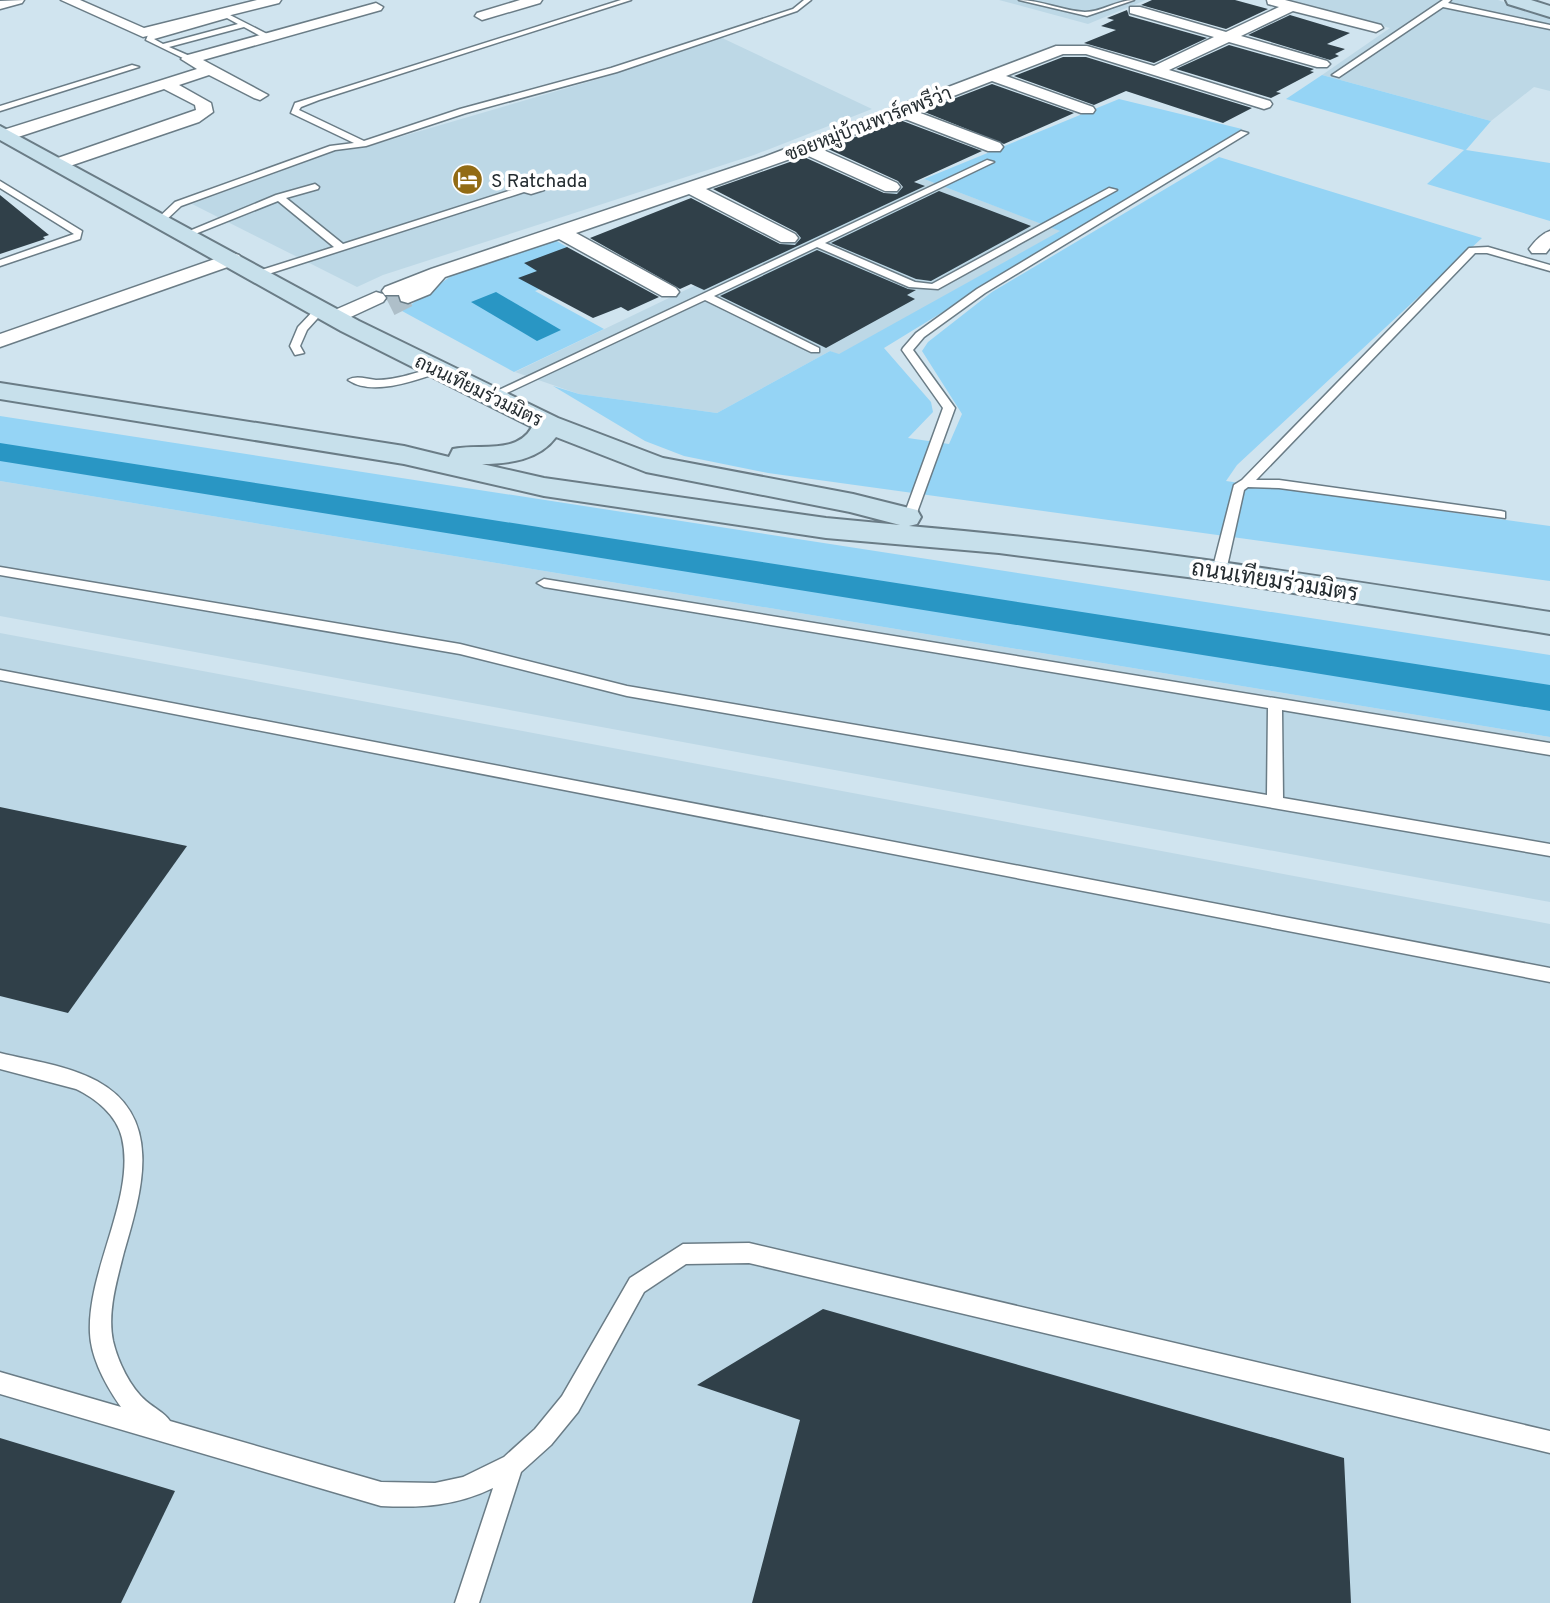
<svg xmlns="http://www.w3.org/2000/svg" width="1550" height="1603" viewBox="0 0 1550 1603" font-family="Overpass,Sarabun,sans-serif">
<rect width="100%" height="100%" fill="#d0e4ef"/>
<g fill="#bdd8e6">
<path d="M 999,0 L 1146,0 L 1088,24 Z"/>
<path d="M 1281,0 L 1498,0 L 1550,18 L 1550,91 L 1534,87 L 1491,121 L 1322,75 L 1390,28 Z"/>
<path d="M 720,37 L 872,109 L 754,155 L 383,275 L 357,287 L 192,204 L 336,150 L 369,146 L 605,77 Z"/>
<path d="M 924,179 L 1061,231 L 839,355 L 830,351 L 717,413 L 579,394 L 515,372 L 877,198 Z"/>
<path d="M 0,481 L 1550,737 L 1550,902 L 0,616 Z"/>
<path d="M 0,633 L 1550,924 L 1550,1603 L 0,1603 Z"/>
</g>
<g fill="#95d4f5">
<path d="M 1322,75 L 1491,121 L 1466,150 L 1550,163 L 1550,221 L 1427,184 L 1464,150 L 1286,99 Z"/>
<path d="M 1119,99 L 1242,129 L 884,348 L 931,402 L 933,412 L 908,438 L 949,444 L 962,414 L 922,351 L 928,342 L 992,292 L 1219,157 L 1482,238 L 1237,465 L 1226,481 L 1550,526 L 1550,581 L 768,473 L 684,456 L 645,441 L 553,386 L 579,394 L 717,413 L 830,351 L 839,354 L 1060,231 L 924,179 Z"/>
<path d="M 550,237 L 599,266 L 535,291 L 604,329 L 514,372 L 402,311 L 451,276 Z"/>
<path d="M 0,416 L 1550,655 L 1550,737 L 0,481 Z"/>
</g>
<path fill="#2996c4" d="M 496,292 L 561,330 L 537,341 L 471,302 Z"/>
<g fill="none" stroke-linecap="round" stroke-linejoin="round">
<path fill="#2996c4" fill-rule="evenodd" d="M 0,443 L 1550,685 L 1550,711 L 0,461 Z"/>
</g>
<g fill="#304049">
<path d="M 1152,0 L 1235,0 L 1268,9 L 1226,29 L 1141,5 Z"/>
<path d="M 1127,10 L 1129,16 L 1207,38 L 1154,63 L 1084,43 L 1116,30 L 1101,26 L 1114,20 L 1107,18 Z"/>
<path d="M 1290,15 L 1350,33 L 1327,44 L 1345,49 L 1335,54 L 1339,56 L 1330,60 L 1248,35 Z"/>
<path d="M 1229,45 L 1314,69 L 1310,71 L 1314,72 L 1276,92 L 1281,93 L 1271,98 L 1176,69 Z"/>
<path d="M 1063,57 L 1086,57 L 1252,108 L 1223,123 L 1126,91 L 1094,105 L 1014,76 Z"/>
<path d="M 992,84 L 1074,113 L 1004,144 L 922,111 Z"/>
<path d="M 900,120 L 982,151 L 914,182 L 925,186 L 704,290 L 691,284 L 680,289 L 590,238 L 691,198 L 780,244 L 795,245 L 801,238 L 796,232 L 713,189 L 804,157 L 884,193 L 897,194 L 903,187 L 898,181 L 826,148 Z"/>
<path d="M 939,191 L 1031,226 L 931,281 L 916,279 L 831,243 Z"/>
<path d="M 0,195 L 49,235 L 43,237 L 45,239 L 0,254 Z"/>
<path d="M 567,247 L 659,297 L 628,311 L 621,307 L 593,318 L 518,278 L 537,271 L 524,263 Z"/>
<path d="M 817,250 L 908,289 L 916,290 L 907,295 L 915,299 L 826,348 L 720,296 Z"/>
<path d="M 0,807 L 187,846 L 68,1013 L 0,996 Z"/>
<path d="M 823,1309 L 1344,1458 L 1351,1603 L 752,1603 L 800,1420 L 697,1385 Z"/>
<path d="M 0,1438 L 175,1491 L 121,1603 L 0,1603 Z"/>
</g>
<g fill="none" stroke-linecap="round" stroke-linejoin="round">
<path stroke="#aebfc9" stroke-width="20" stroke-dasharray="20 10" stroke-linecap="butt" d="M 390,306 L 408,297"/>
<defs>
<g id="lane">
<path d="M 621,0 L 631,0 L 319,100 L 301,107 L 299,110 L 364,141 L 460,109 L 611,68 L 793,9 L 804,0 L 811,0 L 797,11 L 617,72 L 466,113 L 366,146 L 335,150 L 181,206 L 164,222 L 156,220 L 175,202 L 330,146 L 354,143 L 291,113 L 295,103 Z"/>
<path d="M 1019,0 C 1041,0 1063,11 1085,12 C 1102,12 1117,0 1134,0 L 1087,16 Z"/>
<path d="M 1443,0 L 1451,0 L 1448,3 L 1550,25 L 1550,29 L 1443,7 L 1339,77 L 1332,75 Z"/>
<path d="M 228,14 L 271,36 L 264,38 L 244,27 L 169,47 L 192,57 L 189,61 L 146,40 L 148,35 ZM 227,18 L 238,24 L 163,44 L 154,39 Z"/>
<path d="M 132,65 L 139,67 L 0,111 L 0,106 Z"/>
<path d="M 1241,131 L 1248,133 L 985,293 L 924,337 L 913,350 L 955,408 L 915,518 L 909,522 L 905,521 L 903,518 L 943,408 L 902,350 L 903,348 L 916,333 L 977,289 Z"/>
<path d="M 987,160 L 994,162 L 825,243 L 915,282 L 932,284 L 1109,188 L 1117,190 L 938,289 L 909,287 L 817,247 L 714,296 L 819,348 L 819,352 L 811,352 L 705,300 L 494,399 L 484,397 Z"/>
<path d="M 535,179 L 543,182 L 544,190 L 531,194 L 524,192 L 259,277 L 255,276 L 255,272 L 334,247 L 278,201 L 190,236 L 182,234 L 276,195 L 315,184 L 319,187 L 318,189 L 286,198 L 343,244 L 518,188 L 522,182 Z"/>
<path d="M 0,181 L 82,231 L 80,239 L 0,266 L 0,260 L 74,234 L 0,188 Z"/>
<path d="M 1488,247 L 1550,265 L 1550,271 L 1487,253 L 1475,253 L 1256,480 L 1279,480 L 1501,511 L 1505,512 L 1505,518 L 1279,488 L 1248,487 L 1244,490 L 1226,571 L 1219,575 L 1214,574 L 1212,571 L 1234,485 L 1242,480 L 1469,248 Z"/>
<path d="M 317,307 L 326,309 L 307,330 L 300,346 L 304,353 L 295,355 L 290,346 L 298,327 Z"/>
<path d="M 437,367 L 442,370 L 441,372 C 415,380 373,397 348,380 C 356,375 366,379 376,380 C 397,380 417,372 437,367 Z"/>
<path d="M 0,567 L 460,644 L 627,686 L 1267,795 L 1268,708 L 544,587 L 537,583 L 544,579 L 1550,743 L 1550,755 L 1282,710 L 1283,798 L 1550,844 L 1550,856 L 627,696 L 460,654 L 0,575 Z"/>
<path d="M 0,670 L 1550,968 L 1550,982 L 0,680 Z"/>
<path d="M 0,1053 C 32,1061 67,1065 97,1081 C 165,1118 141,1193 124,1252 C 117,1280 107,1312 113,1341 C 118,1362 130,1387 146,1401 C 154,1408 165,1413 170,1421 L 381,1482 L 435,1483 L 463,1477 L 504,1457 L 535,1429 L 562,1396 L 630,1278 L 683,1244 L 749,1243 L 1550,1431 L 1550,1453 L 749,1263 L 686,1264 L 644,1292 L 578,1412 L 551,1445 L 521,1472 L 479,1603 L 455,1603 L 493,1488 C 456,1506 422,1508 381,1506 L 0,1394 L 0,1372 L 121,1407 C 107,1387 91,1359 90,1333 C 87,1270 136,1197 122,1138 C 117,1115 95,1098 76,1089 L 0,1069 Z"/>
</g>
<g id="street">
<path d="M 24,0 L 22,3 L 0,9 L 0,1 Z"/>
<path d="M 61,0 L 80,0 L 144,28 L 257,0 L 281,0 L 279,3 L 143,37 Z"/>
<path d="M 520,0 L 542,0 L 540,3 L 482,20 L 475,16 L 477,13 Z"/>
<path d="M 1267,0 L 1285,0 L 1381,25 L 1383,28 L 1376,32 L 1293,11 L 1241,36 L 1327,61 L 1330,64 L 1327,67 L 1317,67 L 1229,42 L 1169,70 L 1270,101 L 1272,104 L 1270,107 L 1264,109 L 1086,54 L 1063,54 L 1006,76 L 1093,107 L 1095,110 L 1093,113 L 1081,113 L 992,81 L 915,111 L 1000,143 L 1003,147 L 1000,151 L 988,151 L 900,117 L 819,148 L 897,183 L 900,187 L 897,191 L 885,191 L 804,154 L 706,189 L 795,234 L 798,238 L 795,242 L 781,242 L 689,194 L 576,233 L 676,288 L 679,292 L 676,296 L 662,296 L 559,239 L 445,277 L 430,294 L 408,303 L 401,301 L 399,295 L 385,295 L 382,291 L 385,287 L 431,269 L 764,157 L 1056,46 L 1087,46 L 1154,66 L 1214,37 L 1130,13 L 1130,7 L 1140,7 L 1226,32 L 1279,7 L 1268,4 Z"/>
<path d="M 376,3 L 383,7 L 381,10 L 203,60 L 268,95 L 260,100 L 254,98 L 209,75 L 179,85 L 211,103 L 213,112 L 199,122 L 64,168 L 52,168 L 49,164 L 52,160 L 196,110 L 195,105 L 164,89 L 12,139 L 0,138 L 0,131 L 197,69 L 181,59 L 184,56 Z"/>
<path d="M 1550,231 L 1550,248 L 1546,253 L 1532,253 L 1529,249 C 1535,241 1541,234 1550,231 Z"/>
<path d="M 232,253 L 239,255 L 242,259 L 239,263 L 0,347 L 0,334 Z"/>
<path d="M 376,292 L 383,294 L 386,298 L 383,302 L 342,321 L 328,321 L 325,317 L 328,313 Z"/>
</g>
<g id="secondary">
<path d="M 1506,0 L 1531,0 L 1550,6 L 1550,17 L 1508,4 Z"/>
<path d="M 0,126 L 359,321 L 558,418 L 663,458 L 853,494 L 917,510 L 921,517 L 917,524 L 909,526 C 1124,544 1337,579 1550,612 L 1550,634 L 1219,581 L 999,553 L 826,538 L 544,496 L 404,464 L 0,399 L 0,383 L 404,446 L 449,457 L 453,449 C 478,443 517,455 532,427 L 341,331 L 0,140 ZM 556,437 L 646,472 L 850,512 L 900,525 L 826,518 L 544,478 L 482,464 C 509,464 539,460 556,437 Z"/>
</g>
</defs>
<use href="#lane" stroke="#6a7c86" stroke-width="3"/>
<use href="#street" stroke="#6a7c86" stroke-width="3"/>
<use href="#secondary" stroke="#6a7c86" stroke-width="4"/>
<use href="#lane" fill="#fff" fill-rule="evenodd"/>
<use href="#street" fill="#fff" fill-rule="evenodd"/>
<use href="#secondary" fill="#c7e0eb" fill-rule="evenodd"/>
</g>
<defs>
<symbol id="hotel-disc" viewBox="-11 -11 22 22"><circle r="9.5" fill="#926b14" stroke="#fff"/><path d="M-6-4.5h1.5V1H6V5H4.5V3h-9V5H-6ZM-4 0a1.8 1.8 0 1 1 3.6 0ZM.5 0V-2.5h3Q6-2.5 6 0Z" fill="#fff"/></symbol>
</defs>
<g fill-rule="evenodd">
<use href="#hotel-disc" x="450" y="162" width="35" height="35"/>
</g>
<g text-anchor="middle" stroke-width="7" stroke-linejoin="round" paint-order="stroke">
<g font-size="19" fill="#242c30" stroke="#fff">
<text transform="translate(868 123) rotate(-21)" y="7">ซอยหมู่บ้านพาร์คพรีว่า</text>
<text transform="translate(479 390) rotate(26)" y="7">ถนนเทียมร่วมมิตร</text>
</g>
<g font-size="19" fill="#242c30" stroke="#fff" text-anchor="start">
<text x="491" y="187">S Ratchada</text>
</g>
<g font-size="23" fill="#242c30" stroke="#fff">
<text transform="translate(1275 580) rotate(9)" y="8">ถนนเทียมร่วมมิตร</text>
</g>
</g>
</svg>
